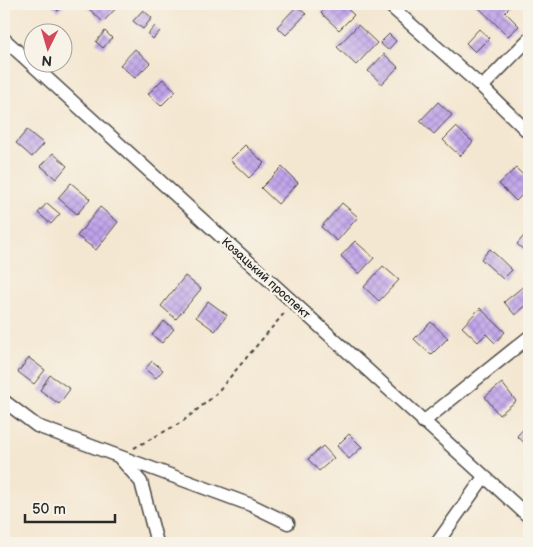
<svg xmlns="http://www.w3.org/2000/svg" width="533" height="547" viewBox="0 0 533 547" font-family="'Balsamiq Sans',sans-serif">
<defs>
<pattern id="building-cross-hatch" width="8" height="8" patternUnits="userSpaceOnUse" patternTransform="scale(1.25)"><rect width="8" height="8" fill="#c0a3eb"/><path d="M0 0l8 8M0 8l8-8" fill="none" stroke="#9c85bf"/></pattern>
</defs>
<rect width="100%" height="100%" fill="#f7f3e8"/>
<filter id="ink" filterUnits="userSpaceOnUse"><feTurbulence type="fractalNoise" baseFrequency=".02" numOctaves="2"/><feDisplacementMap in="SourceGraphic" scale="10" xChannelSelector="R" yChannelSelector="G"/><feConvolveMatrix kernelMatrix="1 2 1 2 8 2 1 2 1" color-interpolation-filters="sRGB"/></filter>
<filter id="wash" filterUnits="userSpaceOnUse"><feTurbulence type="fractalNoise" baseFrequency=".0096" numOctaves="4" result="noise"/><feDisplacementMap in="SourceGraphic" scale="20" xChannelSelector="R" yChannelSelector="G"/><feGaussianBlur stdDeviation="1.12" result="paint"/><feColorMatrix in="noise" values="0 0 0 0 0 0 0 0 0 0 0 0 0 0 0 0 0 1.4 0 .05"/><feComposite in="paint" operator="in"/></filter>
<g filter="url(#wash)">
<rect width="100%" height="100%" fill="#f4e7d1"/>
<g id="blocks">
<g fill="url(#building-cross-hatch)">
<path d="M 51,4 L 65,4 L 58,11 Z"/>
<path d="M 84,4 L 120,4 L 103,22 Z"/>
<path d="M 330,4 L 342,4 L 354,15 L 339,30 L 321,13 Z"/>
<path d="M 475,4 L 513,4 L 505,12 L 519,26 L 508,36 Z"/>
<path d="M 297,6 L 306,14 L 286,35 L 277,27 Z"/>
<path d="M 143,10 L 152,18 L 143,29 L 133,21 Z"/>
<path d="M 358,25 L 377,43 L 356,65 L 337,47 Z"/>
<path d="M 155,26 L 160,31 L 153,39 L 148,34 Z"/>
<path d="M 479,29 L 489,38 L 475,52 L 466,43 Z"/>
<path d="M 105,31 L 112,38 L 103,48 L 96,42 Z"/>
<path d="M 389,34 L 396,41 L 388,50 L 380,43 Z"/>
<path d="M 135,49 L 150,63 L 135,78 L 120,65 Z"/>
<path d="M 384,54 L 398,67 L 382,84 L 368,71 Z"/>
<path d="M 163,79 L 176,91 L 161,106 L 148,94 Z"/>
<path d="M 438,102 L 452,115 L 434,134 L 420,121 Z"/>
<path d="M 456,127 L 473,142 L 460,156 L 443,140 Z"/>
<path d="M 27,130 L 44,144 L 32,157 L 16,143 Z"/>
<path d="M 245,145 L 264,163 L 249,178 L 230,160 Z"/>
<path d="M 53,153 L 67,166 L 56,179 L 41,166 Z"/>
<path d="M 282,167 L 298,183 L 278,204 L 261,188 Z"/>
<path d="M 516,168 L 529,181 L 529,188 L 516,201 L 499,184 Z"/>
<path d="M 71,183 L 90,199 L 77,214 L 58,198 Z"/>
<path d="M 47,203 L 60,214 L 51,224 L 38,213 Z"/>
<path d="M 342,203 L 358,217 L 337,241 L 321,227 Z"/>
<path d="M 100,207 L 118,222 L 96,250 L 77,236 Z"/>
<path d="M 529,230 L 529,250 L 527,253 L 517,244 Z"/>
<path d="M 355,241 L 374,258 L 359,274 L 341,256 Z"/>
<path d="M 490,249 L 512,270 L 503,279 L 481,259 Z"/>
<path d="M 383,266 L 399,280 L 379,301 L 364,287 Z"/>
<path d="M 185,276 L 201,289 L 176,319 L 161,306 Z"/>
<path d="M 525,285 L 529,291 L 529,303 L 515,315 L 504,302 Z"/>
<path d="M 208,301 L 227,315 L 215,331 L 196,317 Z"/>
<path d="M 480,308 L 505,332 L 495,343 L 486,334 L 478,342 L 462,327 Z"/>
<path d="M 164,321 L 174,329 L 162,343 L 152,335 Z"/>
<path d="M 431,322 L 448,338 L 431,355 L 414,339 Z"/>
<path d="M 29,358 L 45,370 L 34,384 L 18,372 Z"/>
<path d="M 152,361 L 163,370 L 156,378 L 145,369 Z"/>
<path d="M 50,375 L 70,389 L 59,404 L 40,390 Z"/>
<path d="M 502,383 L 516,401 L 499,415 L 485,397 Z"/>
<path d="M 529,423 L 529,447 L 517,436 Z"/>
<path d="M 349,434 L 362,447 L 349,459 L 337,446 Z"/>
<path d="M 323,446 L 334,458 L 319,471 L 308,459 Z"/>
</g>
</g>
</g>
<g filter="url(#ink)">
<use href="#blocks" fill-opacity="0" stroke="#494744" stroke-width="1"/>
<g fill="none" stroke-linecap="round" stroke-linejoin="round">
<defs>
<g id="minor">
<path d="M 388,4 L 482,87 L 529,133"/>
<path d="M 4,39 L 529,517"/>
<path d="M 482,87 L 529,39"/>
<path d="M 4,401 L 37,426 L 251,505 L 288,523"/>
<path d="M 423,422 L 529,337"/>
<path d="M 120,458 L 141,482 L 157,543"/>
<path d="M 437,543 L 484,477"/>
</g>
</defs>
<use href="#minor" stroke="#494744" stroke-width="15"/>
<path stroke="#494744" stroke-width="2" stroke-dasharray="4 4" stroke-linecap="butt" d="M 134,448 L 182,422 L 214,396 L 286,311"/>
<use href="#minor" stroke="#fff" stroke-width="12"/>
</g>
</g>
<g text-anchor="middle" stroke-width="5" stroke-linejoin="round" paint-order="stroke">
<g font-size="12" fill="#2b2b2b" stroke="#f7f3e8">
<text transform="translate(266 278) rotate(42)" y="4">Козацький проспект</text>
</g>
</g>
<rect width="533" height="547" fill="none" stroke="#f7f3e8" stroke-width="20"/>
<g transform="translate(48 48) rotate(185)"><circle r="24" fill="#f7f3e8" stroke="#a5a39c"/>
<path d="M0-4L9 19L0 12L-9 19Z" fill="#d1495b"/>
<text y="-8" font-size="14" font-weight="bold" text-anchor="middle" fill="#2b2b2b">N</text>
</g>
<path d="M25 514v8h90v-8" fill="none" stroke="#2b2b2b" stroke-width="2.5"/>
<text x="32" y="514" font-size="15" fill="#2b2b2b" stroke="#f7f3e8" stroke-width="4" paint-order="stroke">50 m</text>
</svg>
